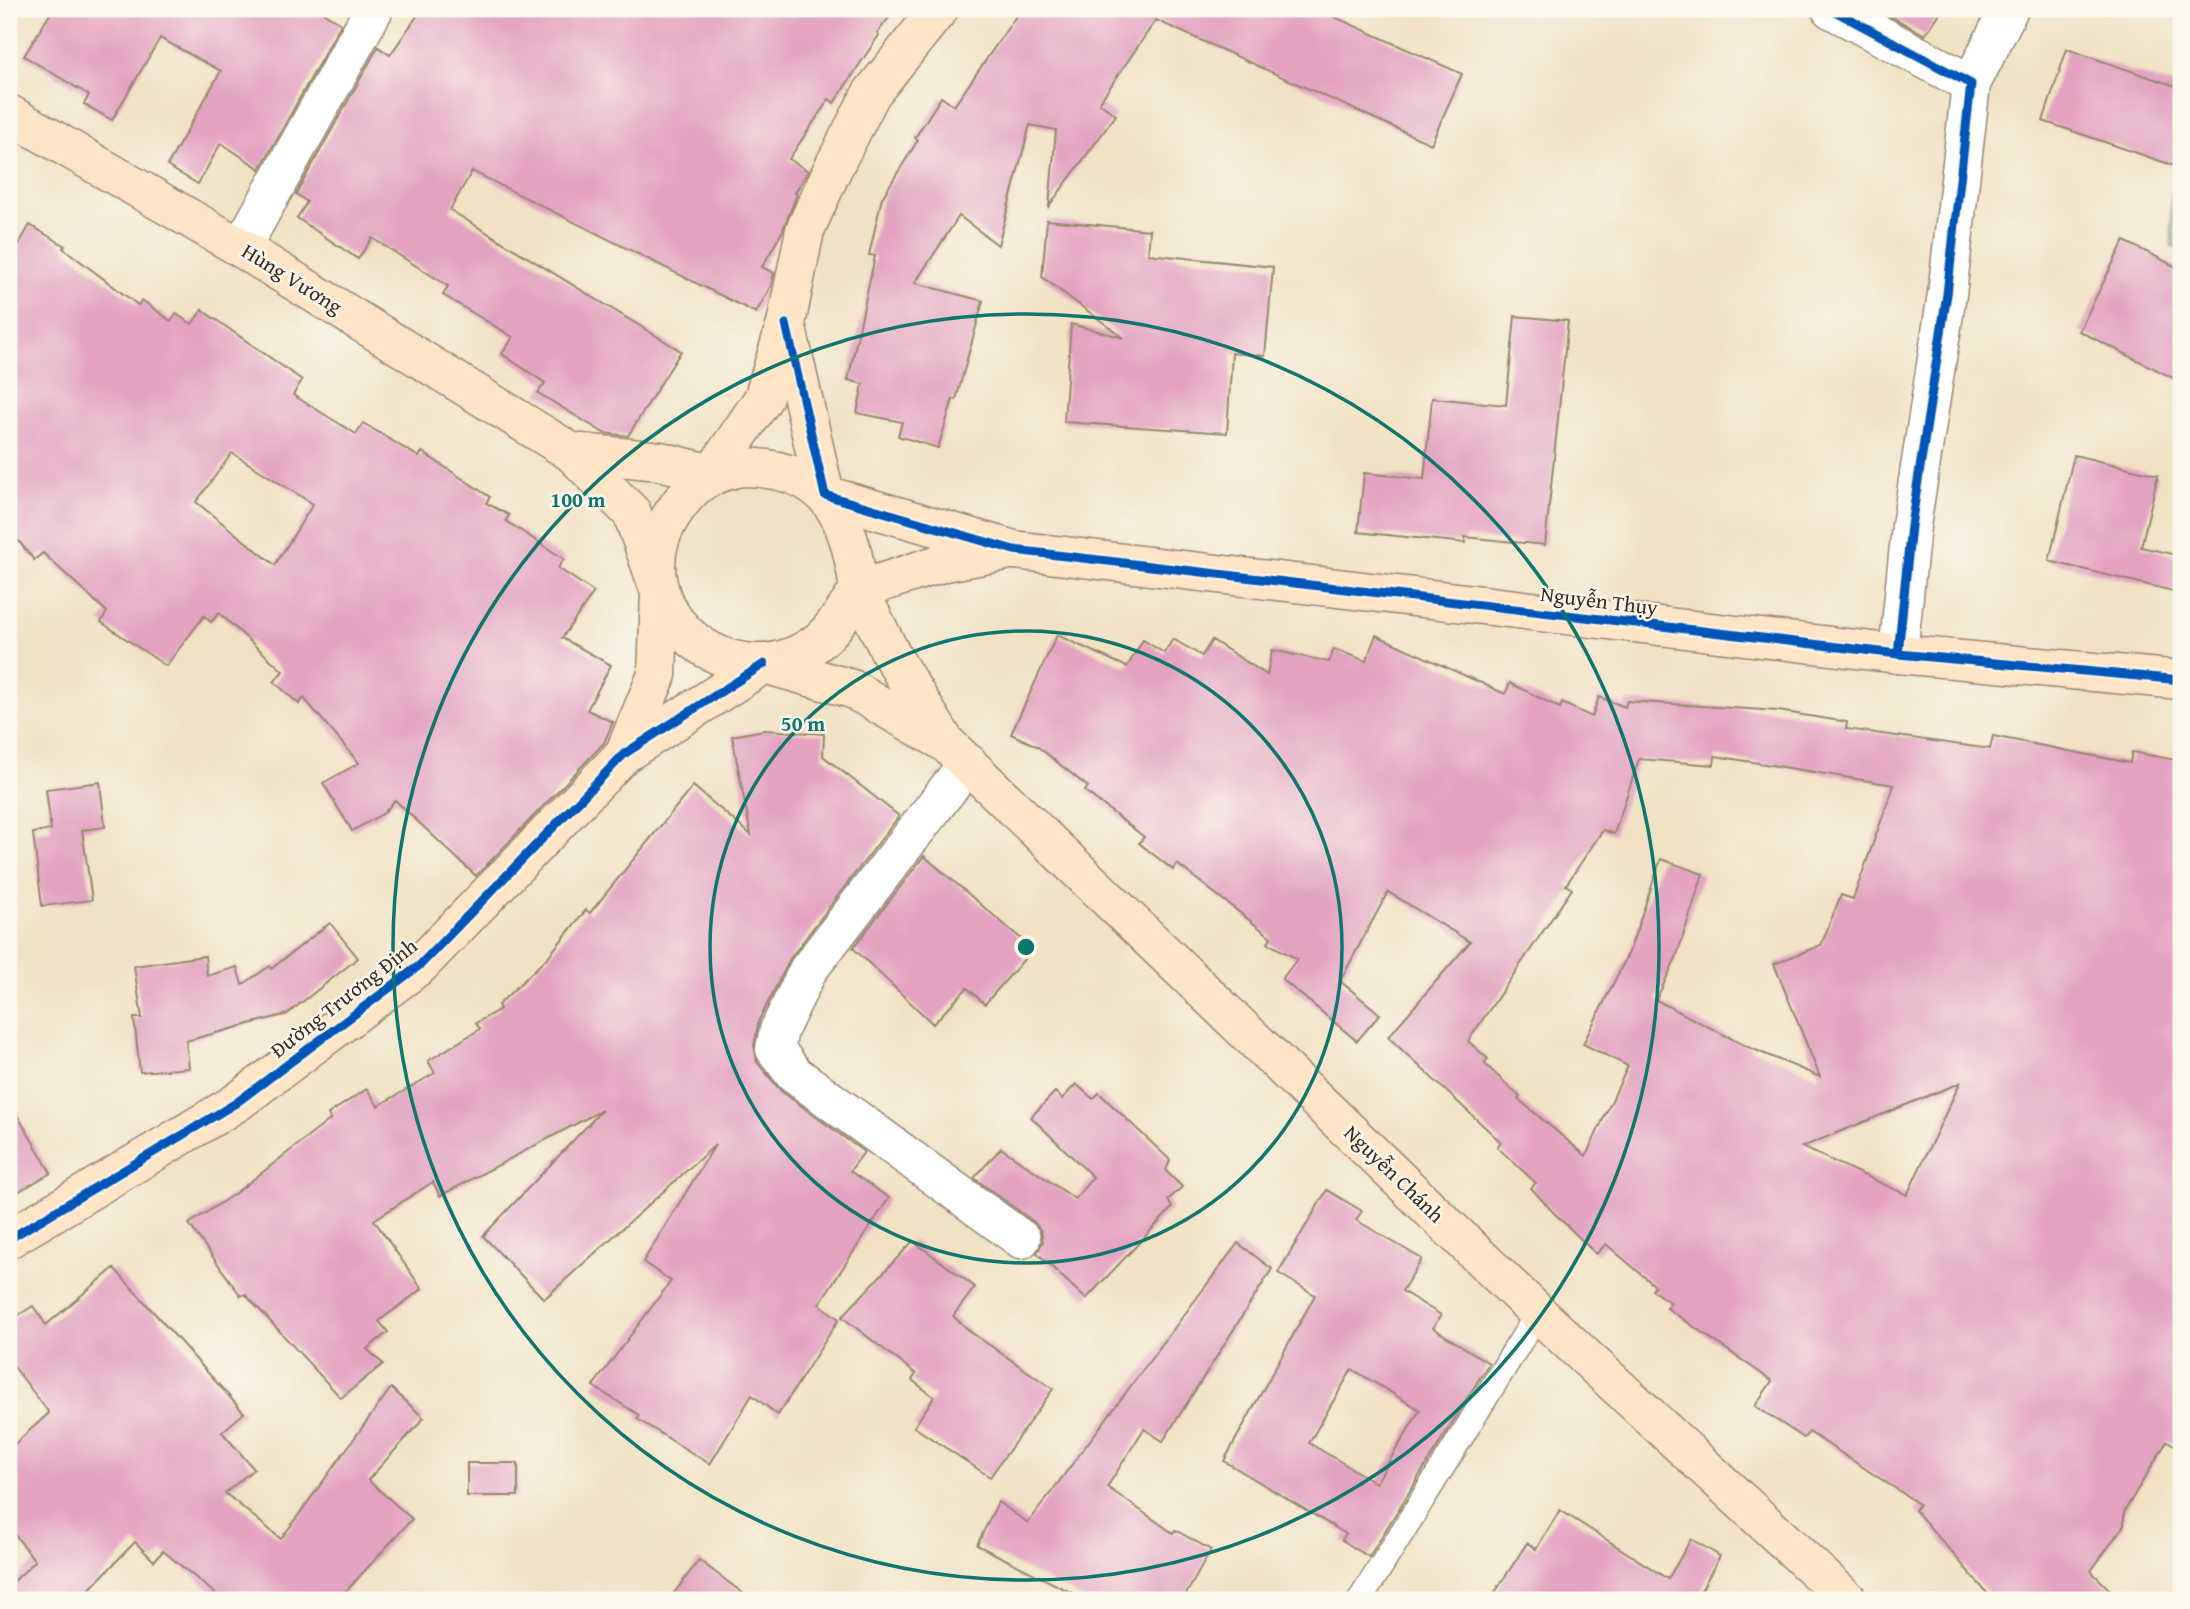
<svg xmlns="http://www.w3.org/2000/svg" width="2190" height="1609" viewBox="0 0 2190 1609" font-family="'Gentium Book Plus',serif">
<rect width="100%" height="100%" fill="#fbf7ec"/>
<filter id="ink" filterUnits="userSpaceOnUse"><feTurbulence type="fractalNoise" baseFrequency=".0143" numOctaves="2"/><feDisplacementMap in="SourceGraphic" scale="14" xChannelSelector="R" yChannelSelector="G"/><feConvolveMatrix kernelMatrix="1 2 1 2 8 2 1 2 1" color-interpolation-filters="sRGB"/></filter>
<filter id="wash" filterUnits="userSpaceOnUse"><feTurbulence type="fractalNoise" baseFrequency=".00686" numOctaves="4" result="noise"/><feDisplacementMap in="SourceGraphic" scale="28" xChannelSelector="R" yChannelSelector="G"/><feGaussianBlur stdDeviation="1.57" result="paint"/><feColorMatrix in="noise" values="0 0 0 0 0 0 0 0 0 0 0 0 0 0 0 0 0 1.4 0 .05"/><feComposite in="paint" operator="in"/></filter>
<g filter="url(#wash)">
<rect width="100%" height="100%" fill="#f1e2c4"/>
<path fill="#84b672" stroke="#607048" stroke-width="2" d="M 2181,180 L 2181,249 L 2172,246 L 2171,193 Z"/>
<g id="blocks">
<g fill="#e3a3c1" fill-rule="evenodd">
<path d="M 53,9 L 318,9 L 341,24 L 260,169 L 221,143 L 198,184 L 167,166 L 221,71 L 160,38 L 112,120 L 84,104 L 89,95 L 24,56 Z"/>
<path d="M 422,9 L 896,9 L 877,33 L 879,35 L 834,103 L 829,99 L 789,159 L 808,171 L 795,193 L 797,194 L 782,232 L 762,267 L 774,273 L 771,286 L 756,313 L 472,171 L 450,210 L 681,351 L 628,436 L 604,433 L 538,393 L 545,383 L 502,354 L 513,337 L 443,295 L 448,286 L 372,238 L 358,259 L 297,218 L 307,202 L 296,194 L 378,47 L 390,55 Z"/>
<path d="M 1021,9 L 1317,9 L 1462,74 L 1431,144 L 1156,20 L 1099,103 L 1116,115 L 1049,206 L 1056,130 L 1030,125 L 998,245 L 959,216 L 915,283 L 983,301 L 956,400 L 953,399 L 938,448 L 898,436 L 902,422 L 857,413 L 863,384 L 848,380 L 875,256 L 869,255 L 882,198 L 918,140 L 915,138 L 941,97 L 954,106 Z"/>
<path d="M 1877,9 L 1943,9 L 1925,35 Z"/>
<path d="M 2067,49 L 2181,88 L 2181,168 L 2043,121 Z"/>
<path d="M 1047,220 L 1150,230 L 1148,254 L 1273,267 L 1265,356 L 1232,353 L 1227,433 L 1064,422 L 1071,324 L 1124,338 L 1042,277 Z"/>
<path d="M 30,225 L 65,246 L 63,248 L 138,305 L 142,300 L 171,321 L 176,314 L 192,324 L 202,310 L 302,380 L 293,395 L 356,434 L 363,423 L 419,457 L 422,452 L 490,497 L 486,503 L 509,515 L 506,521 L 564,559 L 558,568 L 594,592 L 562,638 L 611,665 L 587,710 L 613,722 L 604,743 L 476,876 L 395,800 L 384,813 L 352,831 L 323,783 L 359,763 L 304,698 L 299,704 L 274,682 L 283,671 L 219,613 L 211,622 L 204,616 L 166,666 L 101,622 L 107,612 L 43,553 L 34,560 L 9,529 L 9,261 ZM 232,453 L 313,504 L 275,565 L 196,502 Z"/>
<path d="M 2124,241 L 2181,269 L 2181,382 L 2079,331 Z"/>
<path d="M 1515,316 L 1568,321 L 1545,545 L 1465,537 L 1465,543 L 1358,532 L 1364,473 L 1424,479 L 1432,398 L 1506,405 Z"/>
<path d="M 2074,455 L 2158,475 L 2141,547 L 2181,556 L 2181,593 L 2049,561 Z"/>
<path d="M 1057,635 L 1127,667 L 1143,640 L 1164,653 L 1173,639 L 1202,656 L 1212,640 L 1267,675 L 1272,650 L 1329,662 L 1334,649 L 1366,661 L 1376,635 L 1505,694 L 1510,683 L 1560,708 L 1562,703 L 1592,717 L 1599,697 L 1625,707 L 1627,701 L 1778,711 L 1847,722 L 1846,729 L 1990,749 L 1993,736 L 2130,763 L 2132,752 L 2181,761 L 2181,1449 L 2167,1441 L 2124,1512 L 2124,1525 L 2091,1571 L 2120,1600 L 1993,1600 L 1915,1510 L 1919,1504 L 1809,1432 L 1804,1438 L 1755,1406 L 1772,1381 L 1667,1308 L 1671,1303 L 1652,1290 L 1655,1286 L 1606,1244 L 1596,1254 L 1554,1213 L 1531,1188 L 1536,1183 L 1497,1147 L 1501,1142 L 1388,1037 L 1470,942 L 1388,892 L 1340,981 L 1380,1014 L 1357,1041 L 1282,979 L 1297,959 L 1268,943 L 1271,937 L 1177,864 L 1173,870 L 1139,843 L 1144,837 L 1085,791 L 1088,787 L 1037,746 L 1011,734 ZM 1715,756 L 1894,785 L 1853,899 L 1841,895 L 1821,945 L 1774,964 L 1820,1077 L 1746,1046 L 1656,1000 L 1676,958 L 1703,874 L 1661,859 L 1629,952 L 1583,1044 L 1628,1066 L 1586,1156 L 1518,1099 L 1520,1097 L 1484,1063 L 1488,1059 L 1468,1041 L 1572,889 L 1566,885 L 1603,830 L 1614,834 L 1639,759 L 1714,765 ZM 1960,1083 L 1907,1195 L 1802,1147 Z"/>
<path d="M 764,730 L 824,734 L 823,756 L 899,816 L 791,957 L 759,1020 L 754,1045 L 757,1062 L 781,1091 L 864,1152 L 850,1171 L 889,1198 L 819,1304 L 839,1319 L 778,1415 L 752,1395 L 710,1464 L 637,1419 L 639,1415 L 593,1386 L 671,1281 L 643,1262 L 715,1145 L 544,1299 L 483,1236 L 602,1110 L 440,1196 L 433,1182 L 374,1220 L 422,1289 L 379,1321 L 388,1332 L 367,1349 L 383,1364 L 341,1398 L 245,1294 L 241,1296 L 189,1224 L 237,1192 L 331,1119 L 328,1114 L 367,1089 L 378,1106 L 435,1073 L 428,1061 L 480,1029 L 476,1023 L 500,1009 L 498,1005 L 548,957 L 586,910 L 590,913 L 693,786 L 751,835 L 732,736 Z"/>
<path d="M 100,782 L 105,827 L 82,830 L 92,900 L 42,906 L 33,833 L 51,830 L 46,789 Z"/>
<path d="M 924,856 L 1033,949 L 985,1004 L 967,988 L 933,1024 L 853,948 Z"/>
<path d="M 330,923 L 358,958 L 287,1014 L 186,1041 L 189,1068 L 140,1072 L 134,1018 L 142,1018 L 134,966 L 205,956 L 207,976 L 237,967 L 242,985 L 270,966 L 271,969 Z"/>
<path d="M 1076,1084 L 1093,1099 L 1099,1093 L 1170,1160 L 1166,1171 L 1182,1187 L 1168,1200 L 1172,1208 L 1086,1299 L 1037,1253 L 1043,1241 L 1041,1231 L 1034,1222 L 974,1178 L 1001,1148 L 1075,1199 L 1093,1177 L 1031,1117 L 1055,1092 L 1062,1099 Z"/>
<path d="M 9,1101 L 51,1173 L 9,1197 Z"/>
<path d="M 1327,1190 L 1362,1211 L 1356,1220 L 1422,1259 L 1402,1291 L 1441,1315 L 1433,1328 L 1489,1363 L 1369,1557 L 1342,1540 L 1346,1534 L 1224,1461 L 1315,1295 L 1278,1273 ZM 1352,1369 L 1420,1410 L 1376,1483 L 1309,1443 Z"/>
<path d="M 913,1241 L 975,1287 L 953,1316 L 972,1333 L 1053,1389 L 990,1477 L 914,1427 L 934,1397 L 912,1380 L 916,1374 L 842,1317 Z"/>
<path d="M 1238,1243 L 1272,1269 L 1163,1441 L 1144,1429 L 1107,1487 L 1173,1533 L 1175,1530 L 1211,1550 L 1183,1600 L 1086,1600 L 977,1545 L 998,1502 L 1028,1523 Z"/>
<path d="M 114,1268 L 244,1413 L 222,1432 L 254,1469 L 225,1493 L 281,1539 L 391,1388 L 424,1418 L 368,1480 L 412,1519 L 338,1600 L 223,1600 L 163,1551 L 154,1561 L 135,1542 L 79,1600 L 9,1600 L 9,1586 L 35,1561 L 9,1527 L 9,1449 L 49,1413 L 9,1360 L 9,1321 L 33,1306 L 46,1325 Z"/>
<rect x="467" y="1463" width="51" height="33"/>
<path d="M 1560,1510 L 1668,1579 L 1691,1539 L 1720,1556 L 1697,1598 L 1700,1600 L 1490,1600 L 1527,1543 L 1536,1549 Z"/>
<path d="M 699,1560 L 752,1600 L 669,1600 Z"/>
</g>
</g>
</g>
<g filter="url(#ink)">
<use href="#blocks" fill-opacity="0" stroke="#968671" stroke-width="2"/>
<g fill="none" stroke-linecap="round" stroke-linejoin="round">
<defs>
<path id="lane" d="M 1360,1600 L 1538,1313"/>
<g id="street">
<path d="M 1831,9 L 1971,84 L 1947,294 L 1911,526 L 1898,654"/>
<path d="M 1971,84 L 2009,9"/>
<path d="M 241,248 L 374,9"/>
<path d="M 968,763 L 808,970 L 779,1030 L 775,1049 L 794,1074 L 1021,1239"/>
</g>
<g id="secondary">
<path d="M 9,114 L 241,248 L 571,452 L 632,513 L 660,592 L 657,675 L 624,754"/>
<path d="M 786,324 L 825,495 L 1014,550 L 1898,654 L 2181,680"/>
<path d="M 571,452 L 660,461 L 712,474 L 763,399 L 786,324 L 805,230 L 834,166 L 871,94 L 939,9"/>
<path d="M 741,467 C 828,468 848,512 859,590 C 847,607 835,628 819,641 C 733,709 611,606 673,513 C 692,484 708,474 741,467 Z"/>
<path d="M 942,737 L 892,656 L 859,590 L 945,562 L 1005,551"/>
<path d="M 9,1239 L 236,1103 L 420,965 L 624,754 L 764,664 L 852,689 L 946,743 L 1538,1313 L 1848,1600"/>
</g>
</defs>
<use href="#lane" stroke="#968671" stroke-width="27"/>
<use href="#street" stroke="#968671" stroke-width="41"/>
<use href="#secondary" stroke="#968671" stroke-width="41"/>
<use href="#lane" stroke="#fff" stroke-width="24"/>
<use href="#street" stroke="#fff" stroke-width="38"/>
<use href="#secondary" stroke="#ffe4c6" stroke-width="38"/>
<defs>
<g id="cycleway">
<path d="M 1831,9 L 1971,84 L 1947,294 L 1911,526 L 1898,654"/>
<path d="M 786,324 L 825,495 L 1014,550 L 1898,654 L 2181,680"/>
<path d="M 9,1239 L 236,1103 L 420,965 L 624,754 L 764,664"/>
</g>
</defs>
<use href="#cycleway" stroke="#fbf7ec" stroke-width="13"/>
<use href="#cycleway" stroke="#0057b8" stroke-width="9"/>
</g>
</g>
<g fill="none" stroke="#0f766e" stroke-width="3.5">
<circle cx="1026" cy="947" r="316"/>
<circle cx="1026" cy="947" r="633"/>
</g>
<g text-anchor="middle" stroke-width="5" stroke-linejoin="round" paint-order="stroke">
<g font-size="21" fill="#3b2a1e" stroke="#fbf7ec">
<text transform="translate(292 279) rotate(32)" y="7">Hùng Vương</text>
<text transform="translate(1599 601) rotate(7)" y="7">Nguyễn Thụy</text>
<text transform="translate(344 998) rotate(-38)" y="7">Đường Trương Định</text>
<text transform="translate(1394 1174) rotate(44)" y="7">Nguyễn Chánh</text>
</g>
</g>
<circle cx="1026" cy="947" r="10" fill="#0f766e" stroke="#fbf7ec" stroke-width="3.5"/>
<g font-size="21" text-anchor="middle" font-weight="bold" fill="#0f766e" stroke="#fbf7ec" stroke-width="5" stroke-linejoin="round" paint-order="stroke">
<text x="578" y="507">100 m</text>
<text x="803" y="731">50 m</text>
</g>
<rect width="2190" height="1609" fill="none" stroke="#fbf7ec" stroke-width="35"/>
</svg>
